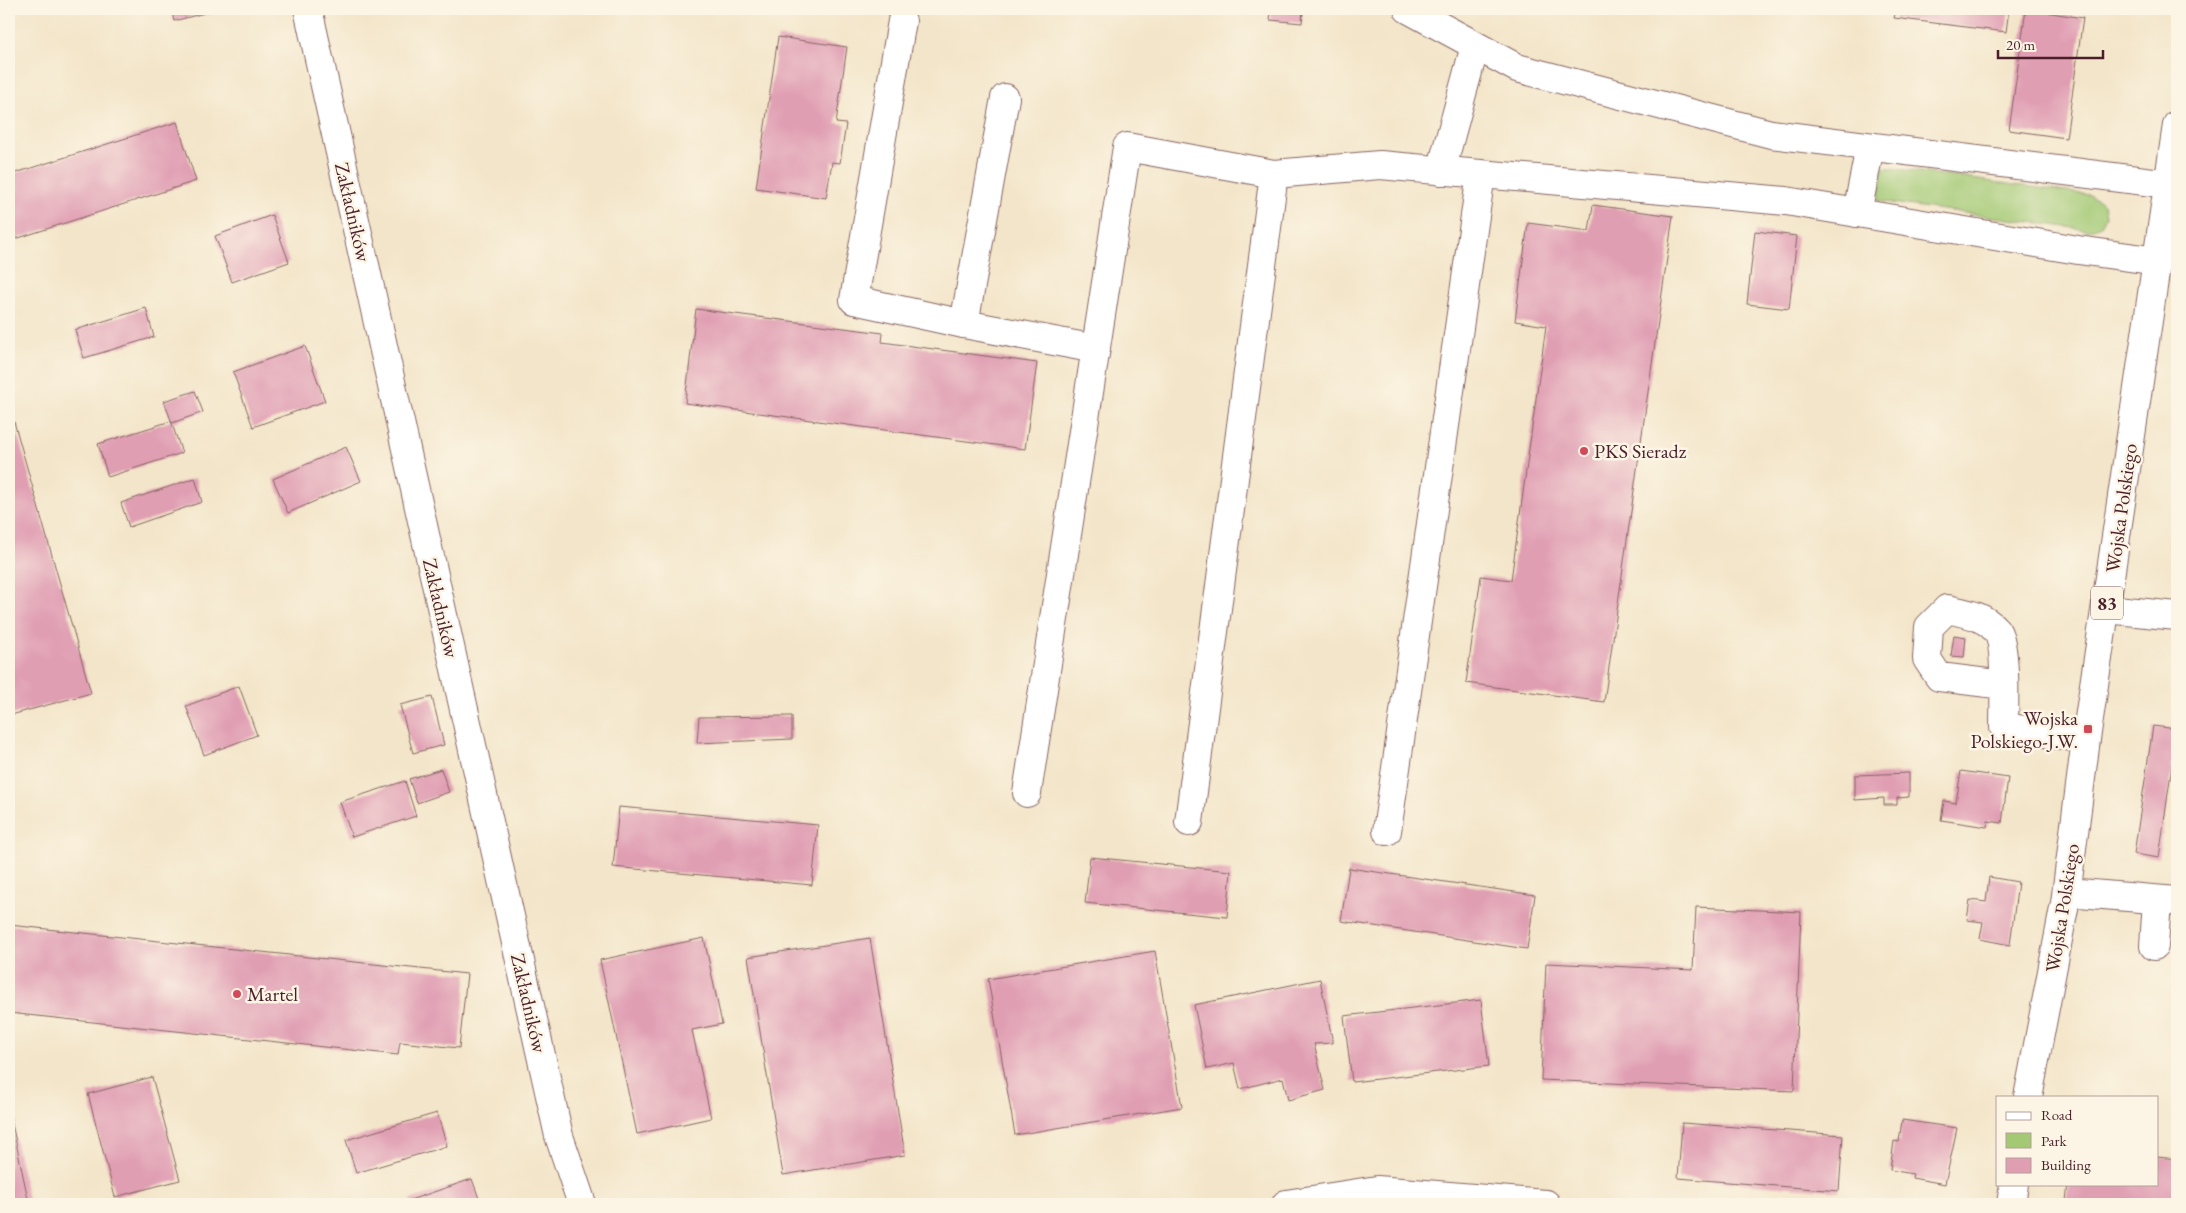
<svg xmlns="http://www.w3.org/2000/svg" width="2186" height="1213" viewBox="0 0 2186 1213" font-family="'EB Garamond',serif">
<rect width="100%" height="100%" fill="#fcf5e5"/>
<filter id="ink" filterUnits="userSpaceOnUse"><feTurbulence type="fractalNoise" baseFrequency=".02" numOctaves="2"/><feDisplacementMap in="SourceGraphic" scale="10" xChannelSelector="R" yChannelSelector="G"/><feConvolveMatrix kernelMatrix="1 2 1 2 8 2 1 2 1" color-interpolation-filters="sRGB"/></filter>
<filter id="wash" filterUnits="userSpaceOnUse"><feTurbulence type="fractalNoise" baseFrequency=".0096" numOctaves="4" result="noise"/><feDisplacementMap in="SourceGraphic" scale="20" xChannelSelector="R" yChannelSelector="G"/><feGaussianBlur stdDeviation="1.12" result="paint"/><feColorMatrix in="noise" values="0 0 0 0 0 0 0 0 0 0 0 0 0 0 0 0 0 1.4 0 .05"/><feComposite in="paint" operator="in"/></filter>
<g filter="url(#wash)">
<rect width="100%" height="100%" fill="#f3e5c9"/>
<path fill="#a3c974" stroke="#767450" d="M 1883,167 L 2090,195 L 2104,204 L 2106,216 L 2100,227 L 2088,230 L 1878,201 Z"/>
<g id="blocks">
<g fill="#e09eb3">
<path d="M 171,9 L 220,9 L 174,21 Z"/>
<path d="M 1271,9 L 1303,9 L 1302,23 L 1270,20 Z"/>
<path d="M 1896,9 L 2009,9 L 2006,32 L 1894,18 Z"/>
<path d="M 2026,9 L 2083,18 L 2066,138 L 2009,130 Z"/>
<path d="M 778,37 L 847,47 L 836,123 L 846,124 L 840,163 L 832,162 L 826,198 L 756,188 Z"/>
<path d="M 177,122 L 196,181 L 9,241 L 9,175 Z"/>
<path d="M 1593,205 L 1673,216 L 1604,702 L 1466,683 L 1481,576 L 1511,580 L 1546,326 L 1515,321 L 1528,223 L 1589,231 Z"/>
<path d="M 272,215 L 289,262 L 232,282 L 215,236 Z"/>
<path d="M 1755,231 L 1797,236 L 1789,309 L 1747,304 Z"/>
<path d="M 146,308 L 154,337 L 84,358 L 75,330 Z"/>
<path d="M 696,309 L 883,333 L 882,342 L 1037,363 L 1025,449 L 685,403 Z"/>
<path d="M 305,346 L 325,401 L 253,427 L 233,372 Z"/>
<path d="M 195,391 L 203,412 L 172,423 L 164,401 Z"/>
<path d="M 9,404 L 91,693 L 11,715 L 9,706 Z"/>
<path d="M 171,421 L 182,453 L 108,477 L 98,444 Z"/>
<path d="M 346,447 L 361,481 L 288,513 L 273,479 Z"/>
<path d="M 195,478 L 202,502 L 129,527 L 121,503 Z"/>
<path d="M 1954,635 L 1966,637 L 1964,657 L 1951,656 Z"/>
<path d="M 239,686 L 257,735 L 204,755 L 186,706 Z"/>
<path d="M 432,697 L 444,745 L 413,753 L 400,705 Z"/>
<path d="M 792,716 L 792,739 L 697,743 L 699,717 Z"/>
<path d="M 2153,726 L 2177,729 L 2159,858 L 2134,854 Z"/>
<path d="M 441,769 L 449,792 L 417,803 L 409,779 Z"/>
<path d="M 1961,771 L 2008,778 L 2002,823 L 1988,821 L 1987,827 L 1941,820 L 1944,801 L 1956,803 Z"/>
<path d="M 1909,773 L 1909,797 L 1897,798 L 1897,805 L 1884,805 L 1884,798 L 1855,800 L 1855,775 Z"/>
<path d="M 405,781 L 416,816 L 352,837 L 340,802 Z"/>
<path d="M 619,807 L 818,825 L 812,885 L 613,867 Z"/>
<path d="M 1090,857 L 1231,871 L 1227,917 L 1085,903 Z"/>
<path d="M 1349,868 L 1535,895 L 1527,949 L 1341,921 Z"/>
<path d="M 1989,877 L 2018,882 L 2010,945 L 1980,939 L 1983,922 L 1967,920 L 1970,900 L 1986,902 Z"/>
<path d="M 1696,907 L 1801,912 L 1794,1091 L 1541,1080 L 1546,963 L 1693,970 Z"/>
<path d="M 9,925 L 467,974 L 459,1048 L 400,1042 L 398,1055 L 9,1013 Z"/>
<path d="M 704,938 L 722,1024 L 692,1030 L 711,1118 L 637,1134 L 600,960 Z"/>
<path d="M 870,938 L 905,1155 L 783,1175 L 748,957 Z"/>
<path d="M 1155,951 L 1182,1107 L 1015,1135 L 988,979 Z"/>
<path d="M 1320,979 L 1333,1043 L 1314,1044 L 1325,1090 L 1288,1100 L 1283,1078 L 1240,1089 L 1234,1063 L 1207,1069 L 1194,1005 Z"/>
<path d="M 1481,1000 L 1489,1066 L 1352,1082 L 1344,1016 Z"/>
<path d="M 152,1077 L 180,1180 L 115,1197 L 88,1094 Z"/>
<path d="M 437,1113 L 447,1146 L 356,1173 L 346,1140 Z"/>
<path d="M 9,1114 L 10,1114 L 29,1204 L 9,1204 Z"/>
<path d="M 1902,1120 L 1957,1128 L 1945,1184 L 1912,1178 L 1913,1174 L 1890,1170 L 1894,1141 L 1899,1142 Z"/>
<path d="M 1682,1123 L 1843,1135 L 1839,1191 L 1678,1178 Z"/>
<path d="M 2157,1157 L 2177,1159 L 2177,1204 L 2101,1204 L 2066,1201 L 2068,1184 L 2157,1184 Z"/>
<path d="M 472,1179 L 481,1204 L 411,1204 L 410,1200 Z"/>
</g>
</g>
</g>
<g filter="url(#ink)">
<use href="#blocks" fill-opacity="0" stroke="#856462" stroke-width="1"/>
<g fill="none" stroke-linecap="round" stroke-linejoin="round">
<defs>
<g id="minor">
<path d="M 308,9 L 559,1136 L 582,1204"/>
<path d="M 1408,9 L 1517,68 L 1771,134 L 2169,184"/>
<path d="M 902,21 L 854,300 L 964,324 L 1096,349"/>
<path d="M 1441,171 L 1475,46"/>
<path d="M 1857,213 L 1870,147"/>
<path d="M 964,324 L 1005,98"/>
<path d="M 2106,609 L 2177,616"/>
<path d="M 2004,685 L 1939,677 L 1927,659 L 1929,627 L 1947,609 C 1965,613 1983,615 1996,630 C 2007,642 2004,709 2004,727 L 2086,739"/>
<path d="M 1027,793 L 1127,147 L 1274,174"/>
<path d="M 1189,822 L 1274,174 L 1380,165 L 1786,201 L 2078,250 L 2158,261"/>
<path d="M 1387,831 L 1481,174"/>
<path d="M 2067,892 L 2177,901"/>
<path d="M 2154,946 L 2157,900"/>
<path d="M 1286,1204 L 1377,1190 L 1546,1204"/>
</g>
<g id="major">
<path d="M 2028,1097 L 2065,903 L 2086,739 L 2177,125"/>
<path d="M 2011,1204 L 2014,1184"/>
</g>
</defs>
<use href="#minor" stroke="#856462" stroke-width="30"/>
<use href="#major" stroke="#856462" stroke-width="30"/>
<use href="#minor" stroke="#fff" stroke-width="28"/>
<use href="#major" stroke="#fff" stroke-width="28"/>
</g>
</g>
<g fill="#d1495b" stroke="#fcf5e5" stroke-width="2">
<circle cx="1584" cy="451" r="5"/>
<rect x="2083" y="724" width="10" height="10" rx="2.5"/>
<circle cx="237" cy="994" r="5"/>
</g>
<g text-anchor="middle" stroke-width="5" stroke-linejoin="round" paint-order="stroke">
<rect fill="#fcf5e5" stroke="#7f5f63" stroke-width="1" x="2091" y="586.5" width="32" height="33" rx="4"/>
<g font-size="19" font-weight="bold" fill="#4a1f2b">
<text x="2107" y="610">83</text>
</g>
<g font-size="20" fill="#4a1f2b" stroke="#fcf5e5">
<text transform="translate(353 212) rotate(77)" y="7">Zakładników</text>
<text transform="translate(2121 508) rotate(-82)" y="7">Wojska Polskiego</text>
<text transform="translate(441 608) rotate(77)" y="7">Zakładników</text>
<text transform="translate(2062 908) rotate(-81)" y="7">Wojska Polskiego</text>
<text transform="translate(529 1003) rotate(77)" y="7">Zakładników</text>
</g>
<g font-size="20" fill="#4a1f2b" stroke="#fcf5e5" text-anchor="start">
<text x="1594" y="458">PKS Sieradz</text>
<text x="2078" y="725" text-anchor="end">Wojska<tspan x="2078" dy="23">Polskiego-J.W.</tspan></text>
<text x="247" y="1001">Martel</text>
</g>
</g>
<rect width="2186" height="1213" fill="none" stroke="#fcf5e5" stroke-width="30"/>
<rect x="1996" y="1096" width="162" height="90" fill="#fcf5e5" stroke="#b59f9b"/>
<rect x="2006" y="1112" width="25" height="8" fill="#ffffff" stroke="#b59f9b"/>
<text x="2041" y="1120" font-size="15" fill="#4a1f2b">Road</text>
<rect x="2006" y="1133" width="25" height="15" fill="#a3c974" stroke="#b59f9b"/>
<text x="2041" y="1146" font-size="15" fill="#4a1f2b">Park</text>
<rect x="2006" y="1158" width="25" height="15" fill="#e09eb3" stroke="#b59f9b"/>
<text x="2041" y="1170" font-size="15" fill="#4a1f2b">Building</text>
<path d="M1998 50v8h105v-8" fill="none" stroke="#4a1f2b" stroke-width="2.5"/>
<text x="2006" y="50" font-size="15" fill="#4a1f2b" stroke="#fcf5e5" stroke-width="4" paint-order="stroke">20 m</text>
</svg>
